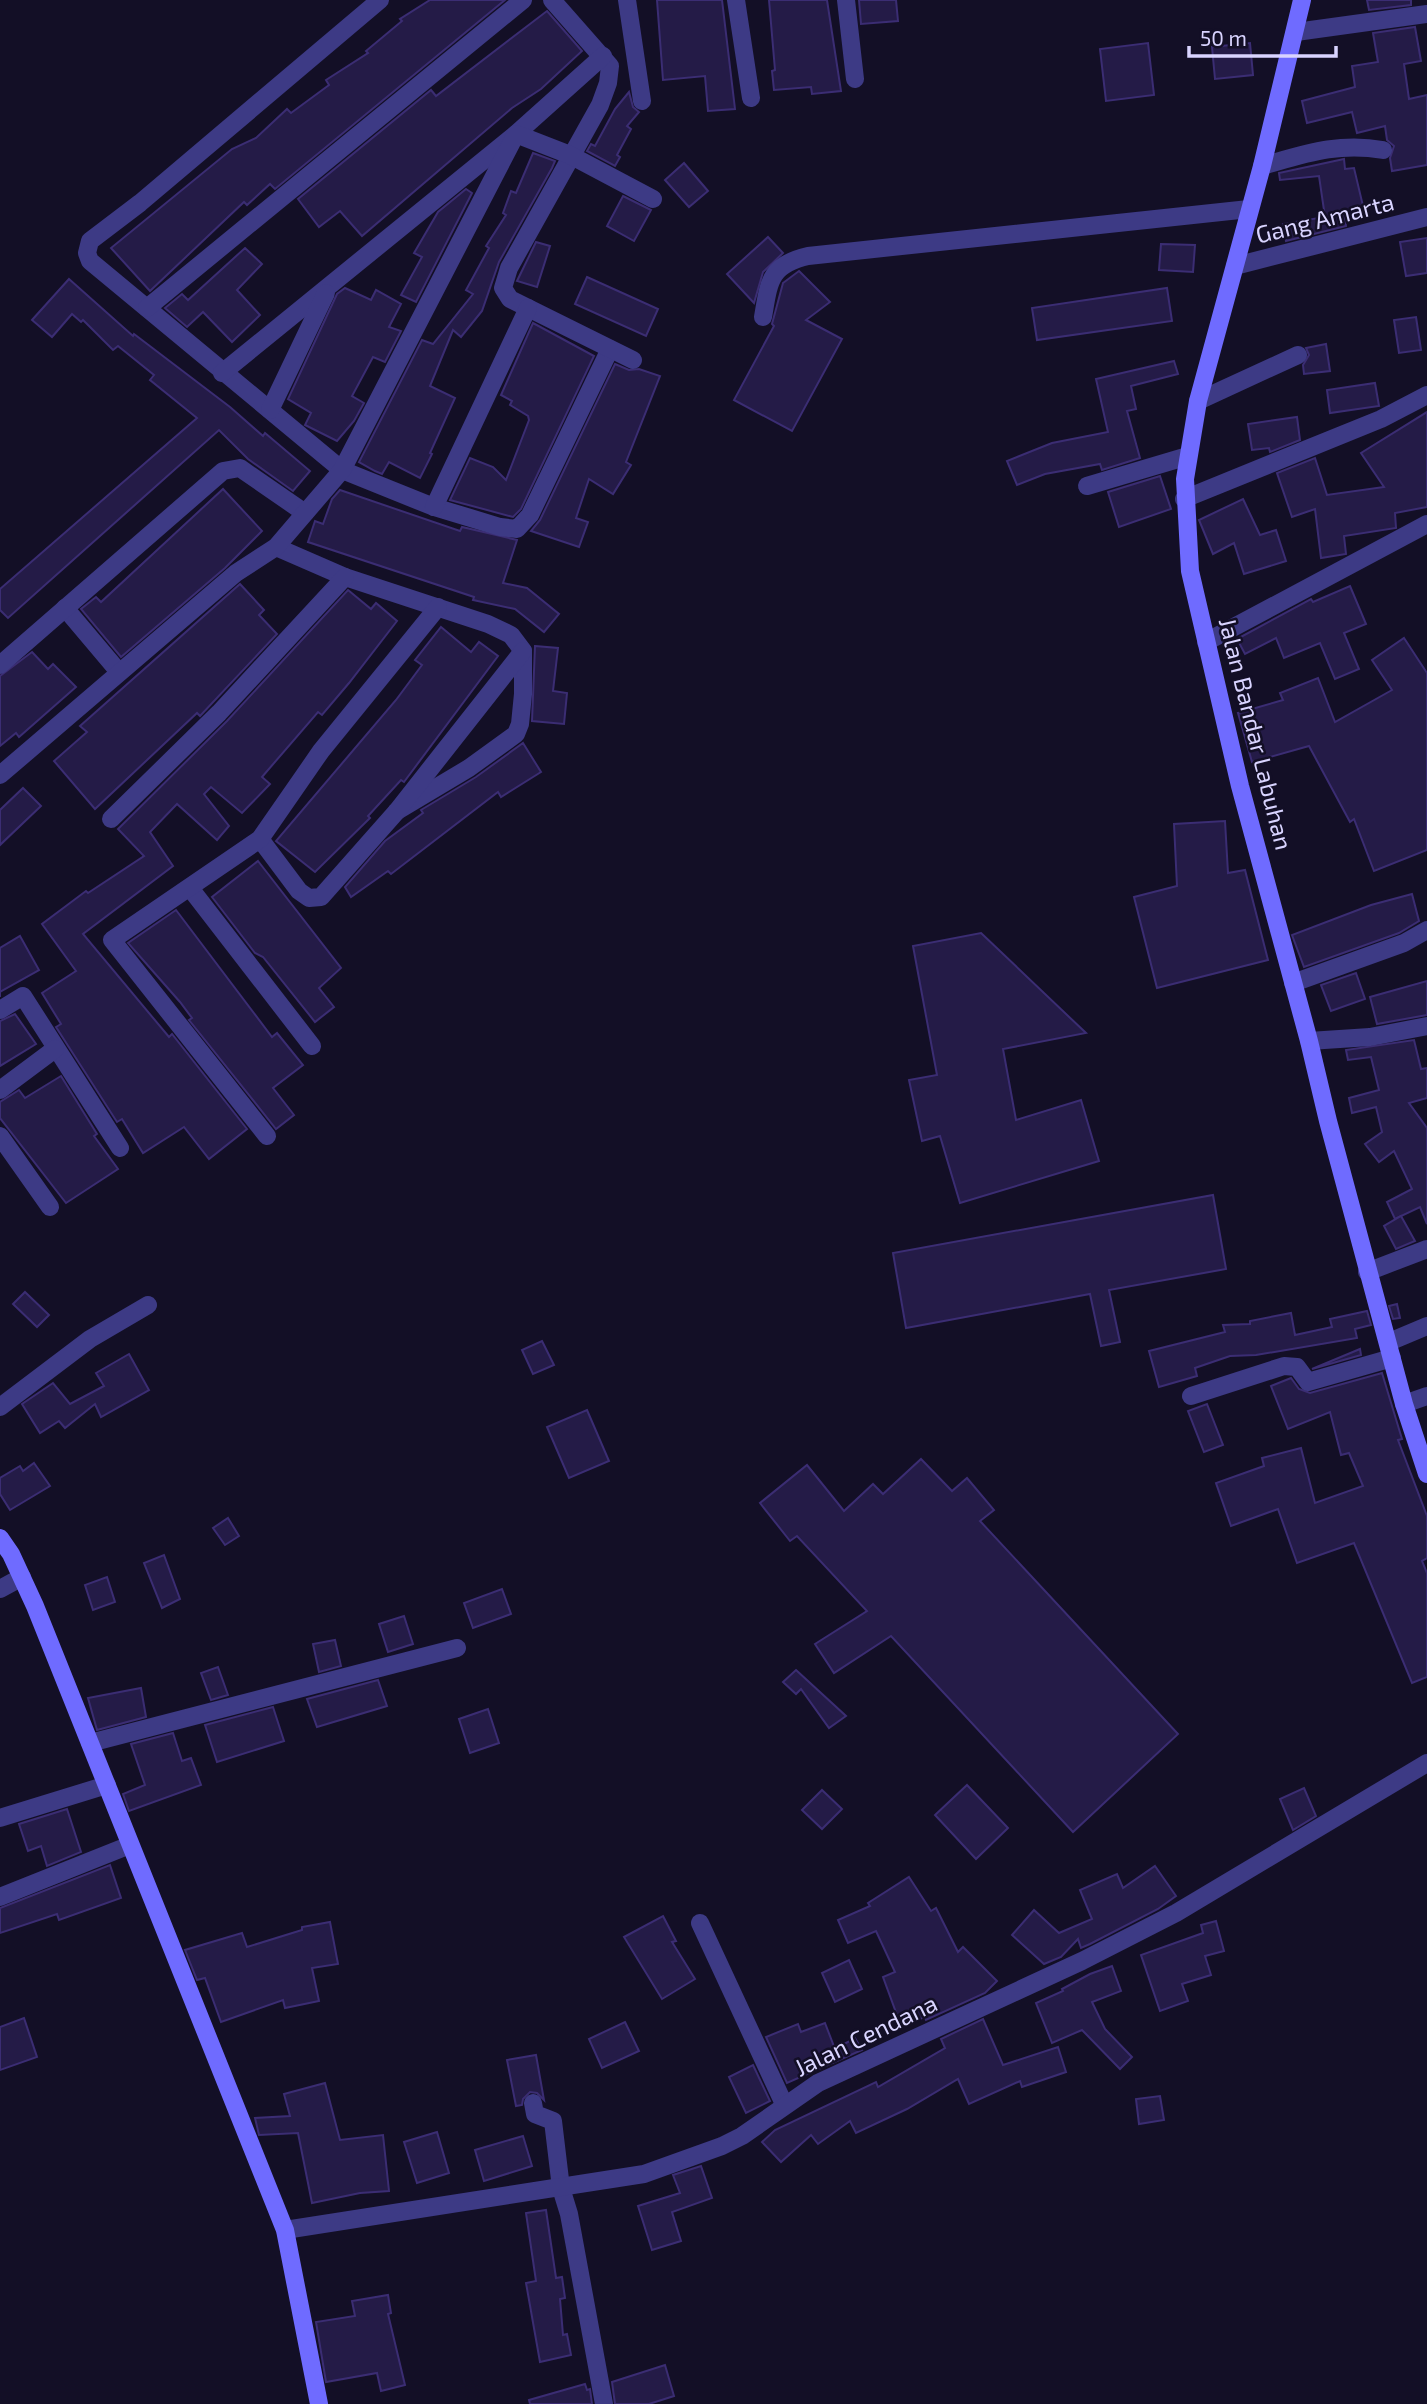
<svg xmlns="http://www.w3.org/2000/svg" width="1427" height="2404" viewBox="0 0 1427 2404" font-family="'Exo 2',sans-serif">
<rect width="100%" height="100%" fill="#130f26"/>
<g fill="#241b47" stroke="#3b2d73" stroke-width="2">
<path d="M 430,0 L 505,0 L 275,189 L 270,184 L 247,205 L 244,202 L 150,291 L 111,248 L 232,149 L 256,138 L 287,109 L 291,113 L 329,85 L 326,80 L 368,53 L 366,51 L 402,21 L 400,19 Z"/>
<path d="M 657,0 L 722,0 L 735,109 L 708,111 L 705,76 L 663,80 Z"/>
<path d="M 769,0 L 827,0 L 841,91 L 812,94 L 811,87 L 774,90 L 772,71 L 775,70 Z"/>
<path d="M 859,0 L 896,0 L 898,21 L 861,24 Z"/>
<path d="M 1367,0 L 1411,0 L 1411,5 L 1369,10 Z"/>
<path d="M 547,11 L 582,51 L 541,89 L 512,108 L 362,236 L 340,211 L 319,227 L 298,199 L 431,90 L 436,96 Z"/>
<path d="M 1415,27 L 1421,61 L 1404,64 L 1409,99 L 1427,95 L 1427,165 L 1392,171 L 1390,158 L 1394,146 L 1387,140 L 1385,126 L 1357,133 L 1352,112 L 1307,123 L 1302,101 L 1355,87 L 1352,66 L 1378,62 L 1373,33 Z"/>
<path d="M 1148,43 L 1154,95 L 1106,101 L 1100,49 Z"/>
<path d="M 1250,43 L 1253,75 L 1215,79 L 1212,47 Z"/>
<path d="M 629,92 L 633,107 L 639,112 L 627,126 L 631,129 L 617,155 L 620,157 L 615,166 L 587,151 L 591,144 L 595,146 L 615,109 Z"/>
<path d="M 533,153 L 555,161 L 552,168 L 499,262 L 482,311 L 461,337 L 453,330 L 430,386 L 455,398 L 430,453 L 432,454 L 420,478 L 389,462 L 382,474 L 375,471 L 359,462 L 422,340 L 433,344 L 473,294 L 466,290 L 489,248 L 486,246 L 506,215 L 503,213 L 511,191 L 516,193 Z"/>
<path d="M 1344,159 L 1345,169 L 1354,168 L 1363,206 L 1344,211 L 1346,226 L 1286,241 L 1283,224 L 1325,217 L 1319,176 L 1280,180 L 1279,173 Z"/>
<path d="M 684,163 L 708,191 L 689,207 L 665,180 Z"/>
<path d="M 466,189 L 472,193 L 416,302 L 401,295 L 422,257 L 414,253 L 438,212 Z"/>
<path d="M 623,196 L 651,210 L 634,241 L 607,226 Z"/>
<path d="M 768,237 L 783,253 L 763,272 L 754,303 L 727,274 Z"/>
<path d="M 1427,238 L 1427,273 L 1406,276 L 1400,242 Z"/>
<path d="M 536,242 L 550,246 L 537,287 L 517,281 Z"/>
<path d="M 1161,244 L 1195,245 L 1193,272 L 1159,270 Z"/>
<path d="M 245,248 L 262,264 L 237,290 L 260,315 L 232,342 L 203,312 L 187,327 L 165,308 L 182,294 L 188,300 Z"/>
<path d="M 799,271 L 830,302 L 806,320 L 842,339 L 792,431 L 734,400 L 774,326 L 772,324 L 783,283 Z"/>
<path d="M 587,277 L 658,309 L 646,336 L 575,304 Z"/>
<path d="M 69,279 L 133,336 L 134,334 L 230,407 L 263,436 L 265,433 L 310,471 L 293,491 L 248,459 L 219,430 L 8,618 L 0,610 L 0,589 L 197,418 L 150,380 L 154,375 L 118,346 L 113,350 L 83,320 L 81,322 L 72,314 L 52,337 L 32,320 Z"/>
<path d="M 345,288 L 371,300 L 376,290 L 401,304 L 389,327 L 401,331 L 385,362 L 373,357 L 352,396 L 364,403 L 354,421 L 337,441 L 305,425 L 311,413 L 288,399 L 337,294 Z"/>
<path d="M 1167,288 L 1172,321 L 1037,340 L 1032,308 Z"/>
<path d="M 1416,317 L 1421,350 L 1399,353 L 1394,320 Z"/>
<path d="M 533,323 L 594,356 L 521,509 L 513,517 L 450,500 L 470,458 L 493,467 L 506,480 L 529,420 L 528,416 L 510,405 L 512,401 L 501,395 Z"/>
<path d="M 1326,344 L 1330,371 L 1304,374 L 1303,365 L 1309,355 L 1306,348 Z"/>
<path d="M 1174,361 L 1178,374 L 1131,386 L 1136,409 L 1127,411 L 1140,458 L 1102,470 L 1100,464 L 1045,474 L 1017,485 L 1007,461 L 1052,443 L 1108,432 L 1096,379 Z"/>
<path d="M 615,364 L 629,370 L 639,369 L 660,376 L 626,462 L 631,465 L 613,494 L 589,479 L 576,518 L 588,522 L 579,547 L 531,531 L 540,520 Z"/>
<path d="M 1375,383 L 1379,406 L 1330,413 L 1327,390 Z"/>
<path d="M 1427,412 L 1427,507 L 1395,513 L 1396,528 L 1344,536 L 1346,554 L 1321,558 L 1315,509 L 1292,517 L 1277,473 L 1315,458 L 1327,495 L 1384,487 L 1361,453 Z"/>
<path d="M 1297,417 L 1300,440 L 1270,452 L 1269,448 L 1252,450 L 1248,424 Z"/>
<path d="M 1160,476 L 1171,509 L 1119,527 L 1108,492 Z"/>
<path d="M 223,489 L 262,531 L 225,568 L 121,657 L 81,609 L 96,597 L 101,602 Z"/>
<path d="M 340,490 L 460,531 L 462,527 L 517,540 L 503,583 L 527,588 L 559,614 L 544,632 L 515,609 L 473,600 L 474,597 L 308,542 L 315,521 L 323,524 L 332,499 Z"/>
<path d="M 1243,499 L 1260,535 L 1276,530 L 1286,561 L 1244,574 L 1234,543 L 1213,554 L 1199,520 Z"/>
<path d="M 240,584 L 264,610 L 259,615 L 277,634 L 200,716 L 197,713 L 95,809 L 54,761 L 87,732 L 80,726 Z"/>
<path d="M 1350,586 L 1366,624 L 1344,633 L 1359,669 L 1335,679 L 1320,643 L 1284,658 L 1276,638 L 1245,654 L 1237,639 L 1311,599 L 1313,602 Z"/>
<path d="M 348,590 L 371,609 L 376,603 L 397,621 L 349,683 L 322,715 L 318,712 L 262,777 L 270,784 L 242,813 L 211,787 L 204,794 L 229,826 L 217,840 L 177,804 L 150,832 L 173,866 L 83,934 L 169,1037 L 172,1034 L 247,1129 L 209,1159 L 184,1127 L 143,1153 L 122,1119 L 117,1122 L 56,1027 L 61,1024 L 42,993 L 76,971 L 42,924 L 86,891 L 88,893 L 144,856 L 118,829 L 227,721 Z"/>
<path d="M 441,627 L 471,652 L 479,642 L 498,656 L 404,782 L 401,780 L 368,816 L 370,818 L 315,872 L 276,841 L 396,700 L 422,665 L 415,660 Z"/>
<path d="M 1404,638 L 1427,673 L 1427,850 L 1374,871 L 1354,819 L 1350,822 L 1309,746 L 1252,762 L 1238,713 L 1283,700 L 1280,693 L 1318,678 L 1335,722 L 1392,690 L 1372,660 Z"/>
<path d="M 535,646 L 558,648 L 553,691 L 567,693 L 564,724 L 532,721 Z"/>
<path d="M 32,652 L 48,669 L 53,664 L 76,687 L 19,737 L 16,733 L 0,746 L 0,676 Z"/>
<path d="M 523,743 L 541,772 L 501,797 L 498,792 L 391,874 L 388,871 L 351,897 L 345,887 L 385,841 L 423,813 L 421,810 L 476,777 Z"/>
<path d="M 23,788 L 41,806 L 0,845 L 0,810 Z"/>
<path d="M 1225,821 L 1228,873 L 1245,870 L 1268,960 L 1157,988 L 1134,897 L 1177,886 L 1174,824 Z"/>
<path d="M 258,861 L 341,968 L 319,988 L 334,1007 L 315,1022 L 263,957 L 255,953 L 212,897 Z"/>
<path d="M 1412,894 L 1419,921 L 1399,933 L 1304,967 L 1292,935 L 1371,905 Z"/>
<path d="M 176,910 L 272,1037 L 277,1033 L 303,1065 L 273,1088 L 294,1115 L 276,1129 L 189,1020 L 192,1018 L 180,1002 L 128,943 Z"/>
<path d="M 981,933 L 1086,1033 L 1003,1049 L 1016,1120 L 1081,1100 L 1099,1161 L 960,1203 L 940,1136 L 922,1141 L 909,1080 L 937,1075 L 913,946 Z"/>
<path d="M 20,936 L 39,970 L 0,992 L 0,997 L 0,948 Z"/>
<path d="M 1356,973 L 1365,999 L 1331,1011 L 1321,985 Z"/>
<path d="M 1427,981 L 1427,1015 L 1377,1024 L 1370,997 Z"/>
<path d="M 15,1014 L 36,1044 L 0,1066 L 0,1021 Z"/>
<path d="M 1414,1040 L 1421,1069 L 1427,1068 L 1427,1098 L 1409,1103 L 1427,1128 L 1427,1224 L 1420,1207 L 1395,1219 L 1387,1202 L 1412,1189 L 1394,1151 L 1379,1162 L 1365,1144 L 1382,1132 L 1376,1107 L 1352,1113 L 1349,1098 L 1379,1090 L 1371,1057 L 1348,1060 L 1346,1050 Z"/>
<path d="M 61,1076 L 97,1134 L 94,1136 L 118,1169 L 66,1203 L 0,1118 L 0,1102 L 19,1090 L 25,1098 Z"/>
<path d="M 1213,1195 L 1226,1269 L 1109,1290 L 1120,1342 L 1101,1346 L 1090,1294 L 906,1328 L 893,1253 Z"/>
<path d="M 1401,1216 L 1415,1241 L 1396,1249 L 1384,1226 Z"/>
<path d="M 25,1292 L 49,1315 L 37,1327 L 13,1304 Z"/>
<path d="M 1397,1304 L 1400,1318 L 1393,1319 L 1389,1306 Z"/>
<path d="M 1367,1311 L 1371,1325 L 1355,1329 L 1357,1338 L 1256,1355 L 1230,1356 L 1195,1368 L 1197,1376 L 1159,1387 L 1149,1351 L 1225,1332 L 1223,1325 L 1250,1324 L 1250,1321 L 1291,1313 L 1295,1335 L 1332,1327 L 1330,1319 Z"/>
<path d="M 542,1341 L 554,1365 L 533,1374 L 522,1350 Z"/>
<path d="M 1360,1349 L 1361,1355 L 1312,1369 Z"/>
<path d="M 129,1354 L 149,1390 L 101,1417 L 95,1404 L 65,1428 L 59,1421 L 40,1433 L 22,1404 L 53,1383 L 70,1404 L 104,1386 L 96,1373 Z"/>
<path d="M 1382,1373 L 1402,1439 L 1398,1440 L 1427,1516 L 1427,1558 L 1422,1561 L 1427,1573 L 1427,1677 L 1412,1683 L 1354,1543 L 1297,1563 L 1278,1509 L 1231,1526 L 1216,1483 L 1264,1466 L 1262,1458 L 1301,1448 L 1315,1503 L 1363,1486 L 1349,1453 L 1341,1455 L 1330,1412 L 1288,1429 L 1271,1386 L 1291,1378 L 1299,1389 L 1310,1393 Z"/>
<path d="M 1207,1404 L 1223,1445 L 1204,1452 L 1188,1411 Z"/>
<path d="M 587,1410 L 609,1461 L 569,1478 L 547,1427 Z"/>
<path d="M 921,1459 L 952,1491 L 967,1478 L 994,1510 L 980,1521 L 1178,1734 L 1073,1832 L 891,1636 L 834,1673 L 815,1644 L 867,1611 L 797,1536 L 790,1541 L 760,1503 L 807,1465 L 844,1511 L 873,1484 L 883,1494 Z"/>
<path d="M 34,1463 L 50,1486 L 10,1510 L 0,1494 L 0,1478 L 20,1466 L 23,1471 Z"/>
<path d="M 228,1518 L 239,1536 L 225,1545 L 213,1528 Z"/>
<path d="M 164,1555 L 180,1599 L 162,1608 L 144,1563 Z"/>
<path d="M 107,1577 L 115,1602 L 93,1610 L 85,1585 Z"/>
<path d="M 502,1589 L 511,1614 L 473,1628 L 464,1603 Z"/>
<path d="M 404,1616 L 413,1644 L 388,1652 L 379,1624 Z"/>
<path d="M 335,1640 L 341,1666 L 319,1672 L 313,1644 Z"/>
<path d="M 218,1667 L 228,1695 L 211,1700 L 201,1673 Z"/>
<path d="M 796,1670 L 846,1716 L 829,1728 L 801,1689 L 796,1694 L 783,1682 Z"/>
<path d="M 378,1680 L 387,1706 L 317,1727 L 307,1699 Z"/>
<path d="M 141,1688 L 146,1717 L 97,1730 L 88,1698 Z"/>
<path d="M 273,1707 L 284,1741 L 217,1762 L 205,1725 Z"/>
<path d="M 488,1709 L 499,1743 L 470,1753 L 459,1719 Z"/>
<path d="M 173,1733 L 182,1761 L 191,1758 L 201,1785 L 129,1811 L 123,1794 L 145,1785 L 131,1744 Z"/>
<path d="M 967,1785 L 1008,1828 L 976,1859 L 935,1815 Z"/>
<path d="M 1304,1788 L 1316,1816 L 1293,1830 L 1280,1799 Z"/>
<path d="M 822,1790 L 842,1809 L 822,1829 L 802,1810 Z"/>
<path d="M 67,1809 L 81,1852 L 47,1866 L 41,1846 L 28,1851 L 19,1824 Z"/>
<path d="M 110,1865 L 121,1898 L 59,1920 L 57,1914 L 0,1933 L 0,1908 Z"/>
<path d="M 1155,1866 L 1176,1896 L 1158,1909 L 1090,1944 L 1081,1948 L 1078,1939 L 1061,1957 L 1044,1964 L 1012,1935 L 1034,1910 L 1059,1933 L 1092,1919 L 1080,1890 L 1117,1874 L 1123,1888 Z"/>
<path d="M 909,1877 L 931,1911 L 936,1908 L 958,1952 L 963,1947 L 997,1981 L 985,1993 L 926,2020 L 925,2017 L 901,2026 L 883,1977 L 895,1972 L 876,1931 L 848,1943 L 838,1920 L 870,1906 L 868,1903 Z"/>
<path d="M 663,1916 L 676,1941 L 672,1942 L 695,1979 L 662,1999 L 624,1937 Z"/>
<path d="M 1216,1921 L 1224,1951 L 1205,1956 L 1211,1975 L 1182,1984 L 1188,2001 L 1160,2011 L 1141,1955 L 1203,1933 L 1201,1925 Z"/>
<path d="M 330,1922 L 338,1964 L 312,1968 L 319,2001 L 285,2008 L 283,2000 L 221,2022 L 205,1978 L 197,1980 L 185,1950 L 242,1933 L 247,1947 L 302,1930 L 302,1927 Z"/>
<path d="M 849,1960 L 862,1989 L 835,2002 L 822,1973 Z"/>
<path d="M 1112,1966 L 1121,1991 L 1092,2002 L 1105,2029 L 1132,2057 L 1120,2069 L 1082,2030 L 1052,2043 L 1036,2003 L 1063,1991 L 1062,1989 L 1090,1974 Z"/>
<path d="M 24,2018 L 37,2057 L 0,2070 L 0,2027 Z"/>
<path d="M 983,2019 L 1003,2065 L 1058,2047 L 1066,2072 L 1022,2087 L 1020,2081 L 969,2104 L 958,2079 L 907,2109 L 856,2133 L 850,2121 L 818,2144 L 811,2135 L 781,2162 L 762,2142 L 775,2130 L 876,2082 L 878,2087 L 945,2048 L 941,2039 Z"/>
<path d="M 625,2022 L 639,2051 L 602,2068 L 589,2039 Z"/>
<path d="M 825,2023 L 835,2049 L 855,2038 L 862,2050 L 787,2083 L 766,2037 L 798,2024 L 801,2032 Z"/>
<path d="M 536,2055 L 544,2100 L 537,2093 L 530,2092 L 523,2099 L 522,2105 L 516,2106 L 507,2060 Z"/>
<path d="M 753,2065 L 770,2101 L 746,2113 L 729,2077 Z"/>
<path d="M 325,2083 L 340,2140 L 383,2135 L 389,2191 L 360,2193 L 312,2203 L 298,2133 L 259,2135 L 255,2118 L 290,2116 L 284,2094 Z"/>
<path d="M 1160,2096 L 1164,2120 L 1139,2124 L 1136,2099 Z"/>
<path d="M 437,2132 L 449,2173 L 417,2183 L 404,2142 Z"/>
<path d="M 523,2136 L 532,2166 L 484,2181 L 475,2150 Z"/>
<path d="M 701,2166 L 712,2198 L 672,2212 L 681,2241 L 652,2250 L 638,2206 L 680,2193 L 673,2175 Z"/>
<path d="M 546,2210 L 556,2278 L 562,2277 L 565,2298 L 560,2299 L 563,2335 L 567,2334 L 571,2355 L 540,2362 L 526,2283 L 536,2281 L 526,2213 Z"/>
<path d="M 388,2295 L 391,2313 L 388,2314 L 405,2385 L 381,2391 L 377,2373 L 326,2382 L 316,2322 L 355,2316 L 352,2301 Z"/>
<path d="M 665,2365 L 674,2396 L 649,2404 L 615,2404 L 612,2382 Z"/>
<path d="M 585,2384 L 587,2390 L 590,2389 L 592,2404 L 530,2404 L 529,2400 Z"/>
</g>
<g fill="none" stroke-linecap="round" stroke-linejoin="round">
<g stroke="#3d3a85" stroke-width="18">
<path d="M 380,0 L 140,203 L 90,241 L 87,253 L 90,261 L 342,470 L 434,507 L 500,527 L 517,529 L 530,515 L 610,349"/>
<path d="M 552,0 L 610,66 L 608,83 L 600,105 L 509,268 L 503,288 L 510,299 L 633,360"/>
<path d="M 627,0 L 642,101"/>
<path d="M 736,0 L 751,98"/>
<path d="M 846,0 L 855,79"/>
<path d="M 1296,32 L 1427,14"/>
<path d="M 1262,166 C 1305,154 1338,142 1383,150"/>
<path d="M 1235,266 L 1427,217"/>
<path d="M 147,308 L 523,0"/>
<path d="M 763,317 C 769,282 769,265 808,256 L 1249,209"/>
<path d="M 222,373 L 516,134 L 603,56"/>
<path d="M 1198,401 L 1298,355"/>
<path d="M 270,410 L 326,293"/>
<path d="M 1087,486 L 1188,456"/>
<path d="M 1184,499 L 1381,419 L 1427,395"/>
<path d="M 434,507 L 528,308"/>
<path d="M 276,547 L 345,577 L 488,624 L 511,635 L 523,651 L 523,694 L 520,724 L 516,734 L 469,768 L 397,811"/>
<path d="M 65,608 L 119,672"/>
<path d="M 1206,642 L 1427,524"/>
<path d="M 0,665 L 223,471 L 240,468 L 305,513"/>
<path d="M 0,775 L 236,573 L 276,547 L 342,470 L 516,134 L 570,155 L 653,199"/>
<path d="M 111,819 L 219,713 L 345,577"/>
<path d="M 260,839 L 299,891 L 309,898 L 321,897 L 397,811 L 523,651"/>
<path d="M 190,888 L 312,1046"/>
<path d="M 1293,983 L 1404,943 L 1427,930"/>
<path d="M 0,1010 L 23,996 L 120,1148"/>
<path d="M 1309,1041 L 1370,1037 L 1427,1026"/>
<path d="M 0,1090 L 55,1049"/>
<path d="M 0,1136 L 50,1207"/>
<path d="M 267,1136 L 112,940 L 260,839 L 321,751 L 438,607"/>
<path d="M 1367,1272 L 1427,1249"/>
<path d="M 1389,1342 L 1427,1326"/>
<path d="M 1191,1396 L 1284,1366 L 1297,1367 L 1308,1382 L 1392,1358"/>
<path d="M 1404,1404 L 1427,1396"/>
<path d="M 0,1407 L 90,1339 L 148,1305"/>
<path d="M 0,1589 L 22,1577"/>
<path d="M 90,1743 L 457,1648"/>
<path d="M 0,1818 L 107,1785"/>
<path d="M 0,1897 L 130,1845"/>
<path d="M 700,1923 L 784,2104"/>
<path d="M 533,2103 L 535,2114 L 553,2121 L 561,2188 L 569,2214 L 604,2404"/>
<path d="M 285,2230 L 644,2174 L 722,2146 L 742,2136 L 818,2083 L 1082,1961 L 1176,1913 L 1427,1763"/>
</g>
<g stroke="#6f6bff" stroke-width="18">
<path d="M 1302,0 L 1262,166 L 1198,401 L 1185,479 L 1190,571 L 1240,786 L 1309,1041 L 1328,1121 L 1404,1404 L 1427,1474"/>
<path d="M 0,1538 L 11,1554 L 35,1606 L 285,2230 L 319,2404"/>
</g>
</g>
<g text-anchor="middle" stroke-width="5" stroke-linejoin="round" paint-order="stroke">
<g font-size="24" fill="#d9d4ff" stroke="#130f26">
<text transform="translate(1325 219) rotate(-14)" y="8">Gang Amarta</text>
<text transform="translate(1255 734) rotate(76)" y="8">Jalan Bandar Labuhan</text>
<text transform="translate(866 2036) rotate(-26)" y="8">Jalan Cendana</text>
</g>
</g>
<path d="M1189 46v10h147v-10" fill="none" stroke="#d9d4ff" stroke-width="3.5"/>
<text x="1200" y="46" font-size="21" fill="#d9d4ff" stroke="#130f26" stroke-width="5" paint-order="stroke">50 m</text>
</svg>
